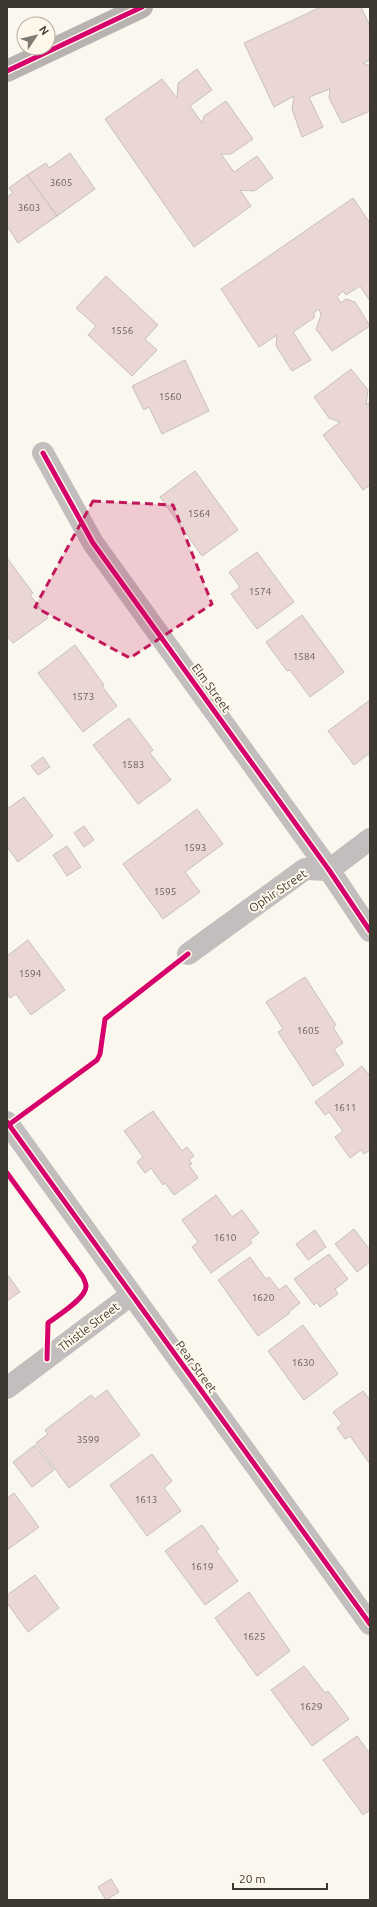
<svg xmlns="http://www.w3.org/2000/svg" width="377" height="1907" viewBox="0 0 377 1907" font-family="Ubuntu,sans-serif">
<rect width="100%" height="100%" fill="#faf7ef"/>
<g fill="#ead7d3" stroke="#c7c0bc">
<path d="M 321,7 L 361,7 L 370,26 L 370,60 L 363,63 L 370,66 L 370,111 L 342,123 L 329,98 L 330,89 L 309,97 L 323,127 L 302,137 L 292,109 L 294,96 L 274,107 L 244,43 Z"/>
<path d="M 197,69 L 212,90 L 190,106 L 202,123 L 204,116 L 226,101 L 253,139 L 231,154 L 221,154 L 234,172 L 257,156 L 273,178 L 254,191 L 240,190 L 251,206 L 194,247 L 105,119 L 162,79 L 177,98 L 178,83 Z"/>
<path d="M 70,153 L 95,189 L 57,216 L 27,175 L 46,163 L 49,168 Z"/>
<path d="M 27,175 L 57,216 L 18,243 L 7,226 L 7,197 L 13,193 L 9,188 Z"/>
<path d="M 353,198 L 370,223 L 370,301 L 360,286 L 346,295 L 343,291 L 337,297 L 341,303 L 346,299 L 355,302 L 370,326 L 332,351 L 316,329 L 321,315 L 319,309 L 314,313 L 314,318 L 293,332 L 311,360 L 292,371 L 276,346 L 277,335 L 259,347 L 221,289 Z"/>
<path d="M 106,276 L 158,325 L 145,339 L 157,350 L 132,376 L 88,335 L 96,326 L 76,308 Z"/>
<path d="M 185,360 L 209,411 L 162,434 L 149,407 L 144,410 L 132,386 Z"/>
<path d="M 351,369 L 368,390 L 366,405 L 370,402 L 370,485 L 363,490 L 323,435 L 340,422 L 329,418 L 314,397 Z"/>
<path d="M 195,471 L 238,530 L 202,556 L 160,497 Z"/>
<path d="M 257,552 L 294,602 L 257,629 L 231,594 L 240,587 L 229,572 Z"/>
<path d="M 7,558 L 33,593 L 30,595 L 48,618 L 13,643 L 7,636 Z"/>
<path d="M 302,615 L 344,672 L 310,697 L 290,670 L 287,671 L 266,642 Z"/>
<path d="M 75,645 L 104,685 L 102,686 L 117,706 L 83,732 L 38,673 Z"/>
<path d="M 370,700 L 370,753 L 354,765 L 328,731 Z"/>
<path d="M 129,718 L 153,750 L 150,753 L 171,780 L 138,804 L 93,745 Z"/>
<path d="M 43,757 L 50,767 L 38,775 L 31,766 Z"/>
<path d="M 24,797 L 53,836 L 18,862 L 7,847 L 7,809 Z"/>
<path d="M 197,809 L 223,844 L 185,872 L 200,892 L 163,919 L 123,864 Z"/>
<path d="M 84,826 L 94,840 L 84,847 L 74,833 Z"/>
<path d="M 67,846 L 81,867 L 67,876 L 53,855 Z"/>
<path d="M 28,940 L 65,990 L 31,1015 L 16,994 L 10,998 L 7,993 L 7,956 Z"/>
<path d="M 305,977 L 336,1025 L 333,1027 L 343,1043 L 334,1049 L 344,1065 L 313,1086 L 278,1032 L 283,1029 L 266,1002 Z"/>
<path d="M 362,1066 L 370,1076 L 370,1150 L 364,1154 L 361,1150 L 350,1158 L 335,1137 L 343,1131 L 329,1112 L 325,1115 L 315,1102 Z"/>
<path d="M 153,1111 L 182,1151 L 187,1147 L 194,1156 L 189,1160 L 192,1164 L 189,1165 L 198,1178 L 174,1195 L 165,1183 L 163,1185 L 151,1168 L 145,1173 L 137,1162 L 143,1157 L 124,1131 Z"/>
<path d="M 216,1195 L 232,1217 L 242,1210 L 259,1233 L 250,1240 L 252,1243 L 211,1273 L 192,1247 L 198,1242 L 182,1220 Z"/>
<path d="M 354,1229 L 370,1250 L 370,1262 L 357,1272 L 335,1244 Z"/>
<path d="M 315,1230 L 326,1247 L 308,1260 L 296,1244 Z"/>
<path d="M 329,1254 L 348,1279 L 335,1289 L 338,1294 L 320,1307 L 317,1302 L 314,1305 L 294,1279 Z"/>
<path d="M 250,1257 L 266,1279 L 269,1277 L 279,1290 L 286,1285 L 300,1303 L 289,1312 L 290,1313 L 258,1336 L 218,1280 Z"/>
<path d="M 7,1274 L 20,1292 L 7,1301 Z"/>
<path d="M 303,1325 L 338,1374 L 304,1400 L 268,1351 Z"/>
<path d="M 107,1390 L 140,1435 L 69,1488 L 36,1443 L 48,1434 L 45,1430 L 91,1395 L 95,1399 Z"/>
<path d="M 363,1391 L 370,1400 L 370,1464 L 350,1436 L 345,1439 L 337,1428 L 342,1424 L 333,1412 Z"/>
<path d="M 35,1445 L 54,1470 L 32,1487 L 13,1462 Z"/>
<path d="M 152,1454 L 172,1481 L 164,1488 L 181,1511 L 147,1536 L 110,1485 Z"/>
<path d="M 14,1493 L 39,1527 L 7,1550 L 7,1498 Z"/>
<path d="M 202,1525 L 219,1549 L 216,1551 L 238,1581 L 205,1605 L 165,1551 Z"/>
<path d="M 35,1575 L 59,1608 L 28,1632 L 7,1603 L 7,1595 Z"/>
<path d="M 249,1592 L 290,1651 L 257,1676 L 215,1618 Z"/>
<path d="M 304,1666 L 325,1693 L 328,1691 L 349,1719 L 312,1746 L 271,1690 Z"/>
<path d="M 357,1736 L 370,1754 L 370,1810 L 363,1815 L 323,1760 Z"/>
<path d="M 111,1879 L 119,1892 L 106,1900 L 98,1887 Z"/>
</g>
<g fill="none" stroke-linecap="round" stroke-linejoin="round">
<g stroke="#c2bebd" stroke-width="22">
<path d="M 43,453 L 93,543 L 329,870 L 370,931"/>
<path d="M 188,954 L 305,869 L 329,870 L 370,839"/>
<path d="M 7,1122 L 370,1624"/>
<path d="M 7,1388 L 131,1295"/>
</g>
<path stroke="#b8b3b1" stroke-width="22" d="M 7,71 L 142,7"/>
<defs>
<g id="cycleway">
<path d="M 7,71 L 142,7"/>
<path d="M 43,453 L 93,543 L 329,870 L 370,931"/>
<path d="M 7,1122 L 370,1624"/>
<path d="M 7,1126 L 97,1060 L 100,1054 L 105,1019 L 188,954"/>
<path d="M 7,1173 L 83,1277 C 84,1280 86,1283 86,1286 C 87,1298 57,1316 48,1323 L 47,1359"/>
</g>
</defs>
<use href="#cycleway" stroke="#fff8ea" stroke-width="8"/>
<use href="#cycleway" stroke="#d6006c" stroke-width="5"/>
</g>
<path fill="#c2185b" fill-opacity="0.2" stroke="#c2185b" stroke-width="3" stroke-dasharray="8 5" stroke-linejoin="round" d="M 93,501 L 173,505 L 212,604 L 130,658 L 35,607 Z"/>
<g text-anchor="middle" stroke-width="4" stroke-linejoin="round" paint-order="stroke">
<g font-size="10" fill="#686059">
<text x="61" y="186">3605</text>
<text x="29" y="211">3603</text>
<text x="122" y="334">1556</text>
<text x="170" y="400">1560</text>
<text x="199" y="517">1564</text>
<text x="260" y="595">1574</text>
<text x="304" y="660">1584</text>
<text x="83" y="700">1573</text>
<text x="133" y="768">1583</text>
<text x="195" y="851">1593</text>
<text x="165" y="895">1595</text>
<text x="30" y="977">1594</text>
<text x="308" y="1034">1605</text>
<text x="345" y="1111">1611</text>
<text x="225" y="1241">1610</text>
<text x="263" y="1301">1620</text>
<text x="303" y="1366">1630</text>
<text x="88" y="1443">3599</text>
<text x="146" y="1503">1613</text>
<text x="202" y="1570">1619</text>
<text x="254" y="1640">1625</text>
<text x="311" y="1710">1629</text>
</g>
<g font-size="12" fill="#3d3930" stroke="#fff8ea">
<text transform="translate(211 688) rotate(54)" y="4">Elm Street</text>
<text transform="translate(278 891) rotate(-34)" y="4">Ophir Street</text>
<text transform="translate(89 1327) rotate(-37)" y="4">Thistle Street</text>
<text transform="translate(196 1367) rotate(54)" y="4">Pear Street</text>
</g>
</g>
<rect width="377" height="1907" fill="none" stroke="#3d3930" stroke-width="16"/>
<g transform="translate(36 36) rotate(55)"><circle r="19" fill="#fff8ea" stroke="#b1aca0"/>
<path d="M0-3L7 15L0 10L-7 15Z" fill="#7f7c73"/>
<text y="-6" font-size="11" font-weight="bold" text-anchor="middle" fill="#3d3930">N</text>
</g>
<path d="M233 1883v6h94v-6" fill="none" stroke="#3d3930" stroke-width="2"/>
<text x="239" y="1883" font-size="12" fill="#3d3930" stroke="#fff8ea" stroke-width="3" paint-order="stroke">20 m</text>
</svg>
